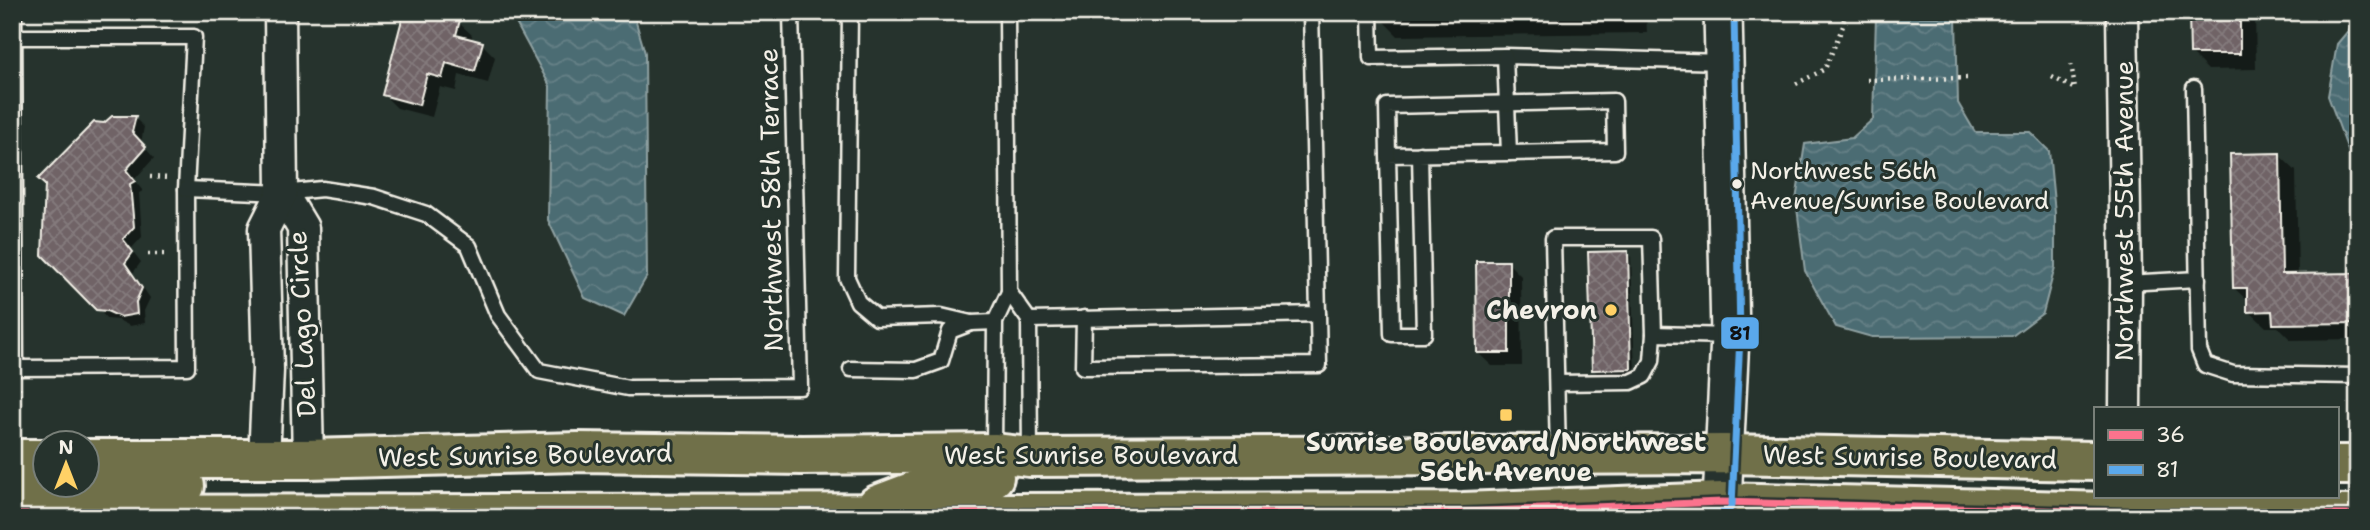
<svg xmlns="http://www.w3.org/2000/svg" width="2370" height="530" viewBox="0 0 2370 530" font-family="'Shantell Sans',sans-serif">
<defs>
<pattern id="water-waves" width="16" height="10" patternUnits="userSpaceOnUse" patternTransform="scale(1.75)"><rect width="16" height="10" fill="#4c6c73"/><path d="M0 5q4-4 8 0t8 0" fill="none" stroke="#668187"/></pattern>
<pattern id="building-cross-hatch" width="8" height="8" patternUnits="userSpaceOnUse" patternTransform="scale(1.75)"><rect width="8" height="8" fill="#6f6366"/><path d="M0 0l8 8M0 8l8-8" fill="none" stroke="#847a7c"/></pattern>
</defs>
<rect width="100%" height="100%" fill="#26332d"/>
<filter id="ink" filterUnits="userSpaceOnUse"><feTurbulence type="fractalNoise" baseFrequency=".0143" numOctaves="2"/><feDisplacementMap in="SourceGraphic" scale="14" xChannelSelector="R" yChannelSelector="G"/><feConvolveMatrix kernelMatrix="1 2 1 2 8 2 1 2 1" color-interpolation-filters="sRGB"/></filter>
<g filter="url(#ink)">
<g fill="url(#water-waves)" stroke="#8fa1a2" stroke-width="2">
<path d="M 510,12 L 633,12 L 645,53 L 647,276 L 624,316 L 585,298 L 548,220 L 550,86 Z"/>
<path d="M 1876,16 L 1956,17 L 1958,103 L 1975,132 L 2030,132 L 2049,151 L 2055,213 L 2055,267 L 2043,313 L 2012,336 L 1872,337 L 1836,327 L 1805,271 L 1796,200 L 1805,144 L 1852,138 L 1873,119 Z"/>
<path d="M 2358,19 L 2358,166 L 2349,153 L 2328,96 L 2337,44 Z"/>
</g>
<g fill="#0007">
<path d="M 413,12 L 461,12 L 458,22 L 472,35 L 471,41 L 482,44 L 495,57 L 488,83 L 459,75 L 456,91 L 440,87 L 432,117 L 397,108 L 384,95 Z"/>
<path d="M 1381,12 L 1646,12 L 1647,33 L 1398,36 L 1382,20 Z"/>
<path d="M 2191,12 L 2255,12 L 2256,69 L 2208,70 L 2191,53 Z"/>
<path d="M 135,118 L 144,127 L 141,143 L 154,158 L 134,180 L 143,191 L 139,193 L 142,237 L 131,249 L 141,262 L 133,273 L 150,298 L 144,311 L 145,323 L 130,326 L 118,320 L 107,319 L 101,312 L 115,314 L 104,124 Z"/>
<path d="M 2279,155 L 2296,171 L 2298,275 L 2358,274 L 2358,339 L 2291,340 L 2278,327 L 2266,327 L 2249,311 L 2249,302 L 2234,288 Z"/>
<path d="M 1627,253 L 1631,257 L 1635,373 L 1598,374 L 1593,369 Z"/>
<path d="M 1508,263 L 1521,276 L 1522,366 L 1492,366 L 1478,353 Z"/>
</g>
<g fill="url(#building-cross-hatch)" stroke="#f4f1e8" stroke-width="2">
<path d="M 404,12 L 445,12 L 444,16 L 460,20 L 456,35 L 483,42 L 475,71 L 446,63 L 442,78 L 427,74 L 419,105 L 382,95 Z"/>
<path d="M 2189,12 L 2240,12 L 2240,54 L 2190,54 Z"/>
<path d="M 112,116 L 136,116 L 132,132 L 146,147 L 126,170 L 135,181 L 130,184 L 134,227 L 123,239 L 133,252 L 125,263 L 142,288 L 136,302 L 137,314 L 120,317 L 107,311 L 96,310 L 42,255 L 45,185 L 38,179 L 94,122 L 104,123 Z"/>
<path d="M 2280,153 L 2282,274 L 2358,273 L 2358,323 L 2273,324 L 2272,311 L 2247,312 L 2247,288 L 2233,288 L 2230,154 Z"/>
<path d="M 1628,251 L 1631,369 L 1592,370 L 1588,252 Z"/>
<path d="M 1476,261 L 1509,261 L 1509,353 L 1477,353 Z"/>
</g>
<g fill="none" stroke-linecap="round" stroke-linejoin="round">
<defs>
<g id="service">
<path d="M 14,12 L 16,368 L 187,367 L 186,189 L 194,37 L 14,37"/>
<path d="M 850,12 L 847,278 L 858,302 L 877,318 L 941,316 L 971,323"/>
<path d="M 1007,12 L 1009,292 L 1029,320 L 1030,456"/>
<path d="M 1370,12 L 1371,58 L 1505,56 L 1723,62"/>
<path d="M 2194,88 L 2199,350 L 2205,365 L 2233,374 L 2358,376"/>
<path d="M 1420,154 L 1424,334 L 1392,334 L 1388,155 L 1509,153 L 1505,56"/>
<path d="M 1388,155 L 1387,106 L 1614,101 L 1615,151 L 1509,153"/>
<path d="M 186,189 L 282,193 L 322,189 L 374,197 L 426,214 L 469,246 L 498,315 L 539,371 L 628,388 L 800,387 L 791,12"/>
<path d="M 2126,283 L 2198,279"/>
<path d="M 1084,318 L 1083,367 L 1319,365 L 1318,314"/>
<path d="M 1029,320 L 1318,314 L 1311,12"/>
<path d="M 1654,334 L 1730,336"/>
<path d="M 851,369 L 916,370 L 941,361 L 950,331 L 971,323 L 995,322"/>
<path d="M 1557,383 L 1631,382 L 1644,376 L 1652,361 L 1654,334 L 1651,238 L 1553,238 L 1558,454"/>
<path d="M 994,452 L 995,322 L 1009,292"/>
</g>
<g id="minor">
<path d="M 2122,12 L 2126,283 L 2125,409"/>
<path d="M 282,193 L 303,228 L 308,459"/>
<path d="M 264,459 L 268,370 L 264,229 L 282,193 L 280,12"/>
</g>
<path id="tertiary" d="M 1722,502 L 1730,336 L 1723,12"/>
<g id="trunk">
<path d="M 12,459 L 46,459"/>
<path d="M 88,459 L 308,459 L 578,452 L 802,455 L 994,453 L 1030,457 L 1725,454 L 2095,461"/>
<path d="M 2337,465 L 2358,465"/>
<path d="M 12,487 L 185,486"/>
<path d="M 877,505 L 949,478 L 994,477"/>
<path d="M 12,515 L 1463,512 L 1722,502 L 2145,513 L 2358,515"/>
</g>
<path id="motorway" d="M 2145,513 L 2164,518"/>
</defs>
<use href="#service" stroke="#f4f1e8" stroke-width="19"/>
<use href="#minor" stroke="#f4f1e8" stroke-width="35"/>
<use href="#tertiary" stroke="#f4f1e8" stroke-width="42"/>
<use href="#trunk" stroke="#f4f1e8" stroke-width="44"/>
<use href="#motorway" stroke="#f4f1e8" stroke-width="44"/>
<g stroke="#f4f1e8" stroke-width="4.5" stroke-dasharray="2 5" stroke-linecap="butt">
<path d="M 2052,77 L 2075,89 L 2071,63"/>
<path d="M 1867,80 L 1969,78"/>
<path d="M 1796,84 L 1825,69 L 1843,26 L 1845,12"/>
<path d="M 150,177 L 170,178"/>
<path d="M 148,254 L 168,254"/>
<path d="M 19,403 L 19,387"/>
</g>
<use href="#service" stroke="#26332d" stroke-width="14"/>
<use href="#minor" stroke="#26332d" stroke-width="30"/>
<use href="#tertiary" stroke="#26332d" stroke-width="37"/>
<use href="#trunk" stroke="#70704a" stroke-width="38"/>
<use href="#motorway" stroke="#70704a" stroke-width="38"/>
<defs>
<path id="bus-1" d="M 12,515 L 1463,512 L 1722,502 L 2145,513 L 2358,515"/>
<path id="bus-2" d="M 1586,518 L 1723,512 L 1729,510 L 1732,505 L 1740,336 L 1734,12"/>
</defs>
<use href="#bus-1" stroke="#26332d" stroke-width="12"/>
<use href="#bus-2" stroke="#26332d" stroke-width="12"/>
<use href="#bus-1" stroke="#fc738d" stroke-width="7"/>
<use href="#bus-2" stroke="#5aa8eb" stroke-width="7"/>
</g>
</g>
<circle fill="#f4f1e8" stroke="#26332d" stroke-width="2.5" cx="1737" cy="184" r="6"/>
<g fill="#ffd166" stroke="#26332d" stroke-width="2.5">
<circle cx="1611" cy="310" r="7"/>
<rect x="1499" y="408" width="14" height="14" rx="3.5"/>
</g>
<g text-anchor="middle" stroke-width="6" stroke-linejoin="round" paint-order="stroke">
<g font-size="24" fill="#f4f1e8" stroke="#26332d" text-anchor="start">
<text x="1750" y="179">Northwest 56th<tspan x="1750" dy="30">Avenue/Sunrise Boulevard</tspan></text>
</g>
<g font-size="26" fill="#f4f1e8" stroke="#26332d">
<text transform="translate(771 200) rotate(-91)" y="9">Northwest 58th Terrace</text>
<text transform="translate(2124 211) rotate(-90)" y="9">Northwest 55th Avenue</text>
<text transform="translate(302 324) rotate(-93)" y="9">Del Lago Circle</text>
<text transform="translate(525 455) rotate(-1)" y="9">West Sunrise Boulevard</text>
<text x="1091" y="464">West Sunrise Boulevard</text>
<text transform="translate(1910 457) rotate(1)" y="9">West Sunrise Boulevard</text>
</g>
<g font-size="26" font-weight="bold" fill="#f4f1e8" stroke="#26332d" text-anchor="end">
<text x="1597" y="319">Chevron</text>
<text x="1506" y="451" text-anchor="middle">Sunrise Boulevard/Northwest<tspan x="1506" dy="30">56th Avenue</tspan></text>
</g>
</g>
<rect stroke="#26332d" stroke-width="2.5" x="1720" y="316" width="40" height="34" rx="7" fill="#5aa8eb"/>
<g font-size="19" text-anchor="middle" font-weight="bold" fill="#111">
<text x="1740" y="340">81</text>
</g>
<rect width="2370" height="530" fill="none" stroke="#26332d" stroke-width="42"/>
<rect x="21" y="21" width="2328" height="488" fill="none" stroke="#f4f1e8" stroke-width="2.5" filter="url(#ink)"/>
<rect x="2094" y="407" width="245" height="91" fill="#26332d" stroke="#787f78" stroke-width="2"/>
<rect x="2108" y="430" width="35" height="10" fill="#fc738d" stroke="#787f78" stroke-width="2"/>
<text x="2156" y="442" font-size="21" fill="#f4f1e8">36</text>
<rect x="2108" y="465" width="35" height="10" fill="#5aa8eb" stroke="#787f78" stroke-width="2"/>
<text x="2156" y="477" font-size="21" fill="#f4f1e8">81</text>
<g transform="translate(66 464)"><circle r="33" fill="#26332d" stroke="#787f78" stroke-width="2"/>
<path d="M0-5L12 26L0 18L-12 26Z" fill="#ffd166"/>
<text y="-10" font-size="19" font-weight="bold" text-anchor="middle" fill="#f4f1e8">N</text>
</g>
</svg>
